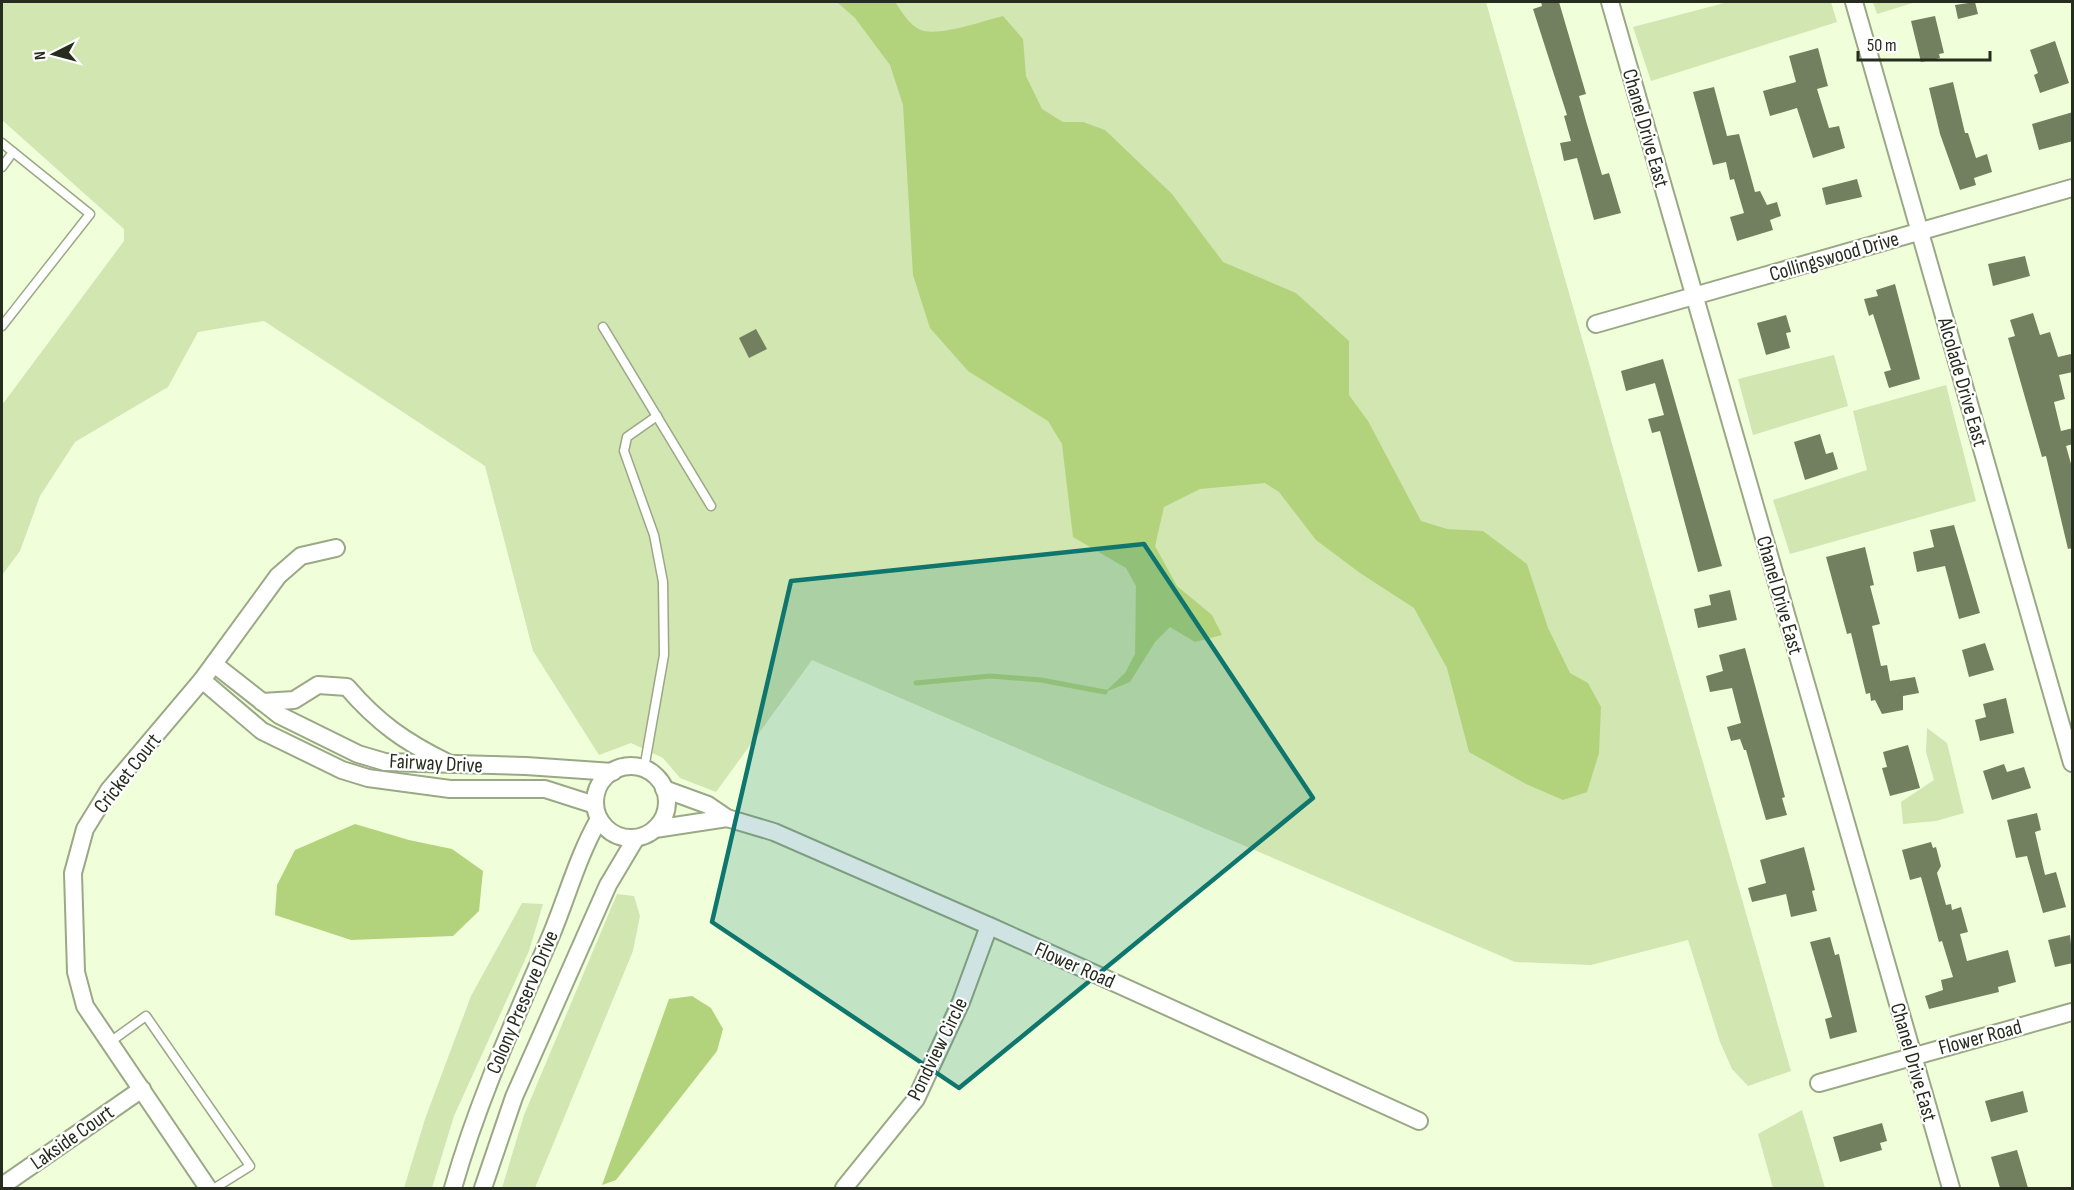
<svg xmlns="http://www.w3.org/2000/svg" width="2074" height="1190" viewBox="0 0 2074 1190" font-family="'Sofia Sans Condensed',sans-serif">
<rect width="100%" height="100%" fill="#f0ffda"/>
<g fill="#d1e6b1">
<path d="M 2,2 L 1486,2 L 1791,1071 L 1748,1086 L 1732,1069 L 1720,1042 L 1688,940 L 1591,965 L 1515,962 L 812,660 L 716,792 L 680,778 L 663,758 L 631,743 L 599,755 L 533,651 L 485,466 L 264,321 L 198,332 L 168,387 L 75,442 L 40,496 L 20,551 L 2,575 L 2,405 L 124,241 L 124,229 L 2,120 Z"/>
<path d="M 1728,2 L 1831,2 L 1837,22 L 1651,81 L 1633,27 Z"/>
<path d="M 1873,2 L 1916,2 L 1877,14 Z"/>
<path d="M 1834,355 L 1848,406 L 1753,435 L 1738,379 Z"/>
<path d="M 1946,385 L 1976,501 L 1790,554 L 1773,500 L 1867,470 L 1853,411 Z"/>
<path d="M 1927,728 L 1947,743 L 1964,813 L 1936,821 L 1903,824 L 1901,802 L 1934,780 L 1926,752 Z"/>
<path d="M 617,894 L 634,896 L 640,916 L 633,951 L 535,1188 L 502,1188 L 524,1115 Z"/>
<path d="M 522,903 L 543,904 L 529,951 L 454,1116 L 432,1188 L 404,1188 L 425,1119 L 471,996 Z"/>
<path d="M 1802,1110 L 1825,1188 L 1773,1188 L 1758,1134 Z"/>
</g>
<g fill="#b2d37b">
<path d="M 837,2 L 895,2 C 902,12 911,28 924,31 C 944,35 983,21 1003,16 L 1023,39 L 1026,76 L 1042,109 L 1063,122 L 1083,122 L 1105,130 L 1172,194 L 1223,262 L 1296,293 L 1349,341 L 1349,395 L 1368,421 L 1421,521 L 1447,529 L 1483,531 L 1527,564 L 1548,628 L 1570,673 L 1588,683 L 1601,707 L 1599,753 L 1587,792 L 1563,800 L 1526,784 L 1469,752 L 1447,668 L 1414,608 L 1360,573 L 1316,540 L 1279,492 L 1265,483 L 1200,489 L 1164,507 L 1155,546 L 1177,586 L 1212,615 L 1222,635 L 1195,642 L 1170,627 L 1155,642 L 1130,682 L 1105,692 L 1125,673 L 1135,654 L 1136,586 L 1126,568 L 1073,537 L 1062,444 L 1048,421 L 968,371 L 930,328 L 913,275 L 903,105 L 890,65 L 855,18 Z"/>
<path d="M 355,824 L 409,840 L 452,849 L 483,871 L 479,911 L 453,936 L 351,940 L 275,915 L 277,885 L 295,850 Z"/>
<path d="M 692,996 L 711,1008 L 723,1029 L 717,1051 L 616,1180 L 602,1185 L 669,999 Z"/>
</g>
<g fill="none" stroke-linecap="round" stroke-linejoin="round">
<path stroke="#b2d37b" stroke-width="5" d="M 916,683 L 991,676 L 1041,680 L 1105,692"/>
</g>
<g fill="#738060">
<path d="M 1541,2 L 1559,2 L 1586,94 L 1579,96 L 1586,121 L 1602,175 L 1609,173 L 1621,213 L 1594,220 L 1577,158 L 1564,161 L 1560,143 L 1571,141 L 1564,116 L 1567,115 L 1533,9 L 1542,6 Z"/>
<path d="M 1975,2 L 1978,14 L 1958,19 L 1955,5 Z"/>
<path d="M 1935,16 L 1944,53 L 1939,54 L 1940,58 L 1921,62 L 1911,21 Z"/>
<path d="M 2055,41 L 2069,83 L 2040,93 L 2034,75 L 2038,73 L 2030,50 Z"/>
<path d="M 1818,48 L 1828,86 L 1817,89 L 1829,128 L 1839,126 L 1845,148 L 1813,158 L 1797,108 L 1770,116 L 1763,91 L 1796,82 L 1789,56 Z"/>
<path d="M 1953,82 L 1965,133 L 1968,133 L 1976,158 L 1987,154 L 1992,172 L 1974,178 L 1976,185 L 1960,190 L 1940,134 L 1929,88 Z"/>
<path d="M 1714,87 L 1727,136 L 1739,134 L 1755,192 L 1760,191 L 1767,205 L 1777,202 L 1781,216 L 1770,220 L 1773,230 L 1737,241 L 1730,217 L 1744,213 L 1734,179 L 1730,180 L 1726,162 L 1713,165 L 1693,92 Z"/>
<path d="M 2073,112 L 2073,141 L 2039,150 L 2032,124 Z"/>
<path d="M 1857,179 L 1862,197 L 1826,205 L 1822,188 Z"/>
<path d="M 2025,256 L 2030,276 L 1993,286 L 1988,264 Z"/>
<path d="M 1895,284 L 1920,379 L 1889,388 L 1884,372 L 1891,370 L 1873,314 L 1869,316 L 1864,299 L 1878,296 L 1876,290 Z"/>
<path d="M 2033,313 L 2040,335 L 2050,332 L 2058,357 L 2071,354 L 2073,362 L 2073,372 L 2059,375 L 2065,399 L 2054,402 L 2061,431 L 2073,428 L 2073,444 L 2066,446 L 2073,471 L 2073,548 L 2068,549 L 2046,456 L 2042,457 L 2008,338 L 2015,336 L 2010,320 Z"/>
<path d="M 1786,315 L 1791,332 L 1786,333 L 1790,348 L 1766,355 L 1757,323 Z"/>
<path d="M 756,329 L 767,349 L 749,358 L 739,338 Z"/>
<path d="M 1663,359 L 1722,566 L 1698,572 L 1660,431 L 1652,433 L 1648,419 L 1664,415 L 1655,383 L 1626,391 L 1621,371 Z"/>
<path d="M 1820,434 L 1826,454 L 1833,452 L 1838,469 L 1805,480 L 1794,442 Z"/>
<path d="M 1954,525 L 1980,613 L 1959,619 L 1945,566 L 1917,572 L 1913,552 L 1934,547 L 1930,530 Z"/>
<path d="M 1865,547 L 1874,585 L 1870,586 L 1880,624 L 1872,626 L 1881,666 L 1887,665 L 1890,681 L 1915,677 L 1919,693 L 1903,696 L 1903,710 L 1882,714 L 1875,700 L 1871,701 L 1870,693 L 1866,694 L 1851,633 L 1847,634 L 1826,557 Z"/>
<path d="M 1730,590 L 1737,620 L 1698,628 L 1694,609 L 1711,605 L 1709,595 Z"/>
<path d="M 1985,643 L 1994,670 L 1969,677 L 1962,650 Z"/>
<path d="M 1745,648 L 1785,797 L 1782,798 L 1787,815 L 1766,820 L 1746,750 L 1744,750 L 1740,739 L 1731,741 L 1727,727 L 1741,723 L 1732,688 L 1710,692 L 1706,676 L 1723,671 L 1719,655 Z"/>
<path d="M 2006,698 L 2014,733 L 1980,741 L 1975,720 L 1986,717 L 1983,704 Z"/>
<path d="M 1908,745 L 1920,788 L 1890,796 L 1882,768 L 1887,767 L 1883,752 Z"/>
<path d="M 2004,764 L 2007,772 L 2024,767 L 2031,788 L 1992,800 L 1983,771 Z"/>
<path d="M 2037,813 L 2041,830 L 2035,832 L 2045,875 L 2056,872 L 2066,907 L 2043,913 L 2027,856 L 2016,858 L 2007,820 Z"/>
<path d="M 1931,842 L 1933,848 L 1936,847 L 1941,866 L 1937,873 L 1946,905 L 1951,904 L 1952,910 L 1961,907 L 1968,932 L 1960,934 L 1967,961 L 2008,950 L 2016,982 L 1998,987 L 1999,992 L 1929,1009 L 1925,996 L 1943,990 L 1941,980 L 1953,977 L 1942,941 L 1939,942 L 1921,877 L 1910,880 L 1902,850 Z"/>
<path d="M 1804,847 L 1815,890 L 1812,891 L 1817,911 L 1791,917 L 1786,894 L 1752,902 L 1748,888 L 1766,883 L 1760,860 Z"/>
<path d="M 2070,935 L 2073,963 L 2055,967 L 2048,940 Z"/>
<path d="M 1830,937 L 1835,955 L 1839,954 L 1857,1032 L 1830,1039 L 1825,1019 L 1832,1017 L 1810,942 Z"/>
<path d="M 2023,1091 L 2028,1112 L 1991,1122 L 1985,1101 Z"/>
<path d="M 1882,1123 L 1887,1141 L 1880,1143 L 1882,1150 L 1840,1162 L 1833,1137 Z"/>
<path d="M 2017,1150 L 2028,1188 L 2000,1188 L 1991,1157 Z"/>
</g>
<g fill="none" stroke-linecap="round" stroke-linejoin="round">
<defs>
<g id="service">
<path d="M 2,143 L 90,214 L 2,326"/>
<path d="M 2,167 L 13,152"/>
<path d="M 603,327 L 711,506"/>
<path d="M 644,769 L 664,655 L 663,582 L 654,535 L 624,451 L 627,437 L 657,416"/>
<path d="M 110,1042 L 146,1016 L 250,1166 L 215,1188"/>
</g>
<g id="minor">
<path d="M 1610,2 L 1951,1188"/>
<path d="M 1854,2 L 2072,763"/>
<path d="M 1596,324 L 2072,188"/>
<path d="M 214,664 L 279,715 L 358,754 L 385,762 L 526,766 L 613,772"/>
<path d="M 202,680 L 262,731 L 342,770 L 368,778 L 450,789 L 545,789 L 595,805"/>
<path d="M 262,702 L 294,700 L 318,685 L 347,687 C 378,723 405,742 448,763"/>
<circle cx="631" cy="802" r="36"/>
<path d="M 664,789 L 708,805 L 727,818 L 774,832 L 994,928 L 1419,1121"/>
<path d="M 655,829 L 727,818"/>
<path d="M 1819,1083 L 2072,1012"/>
<path d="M 2,1186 L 142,1089"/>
<path d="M 208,1188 L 85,1006 L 76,972 L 73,873 L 85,829 L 109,790 L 202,680 L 278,576 L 301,556 L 336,548"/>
<path d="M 453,1188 C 478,1100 516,1017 552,933 C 568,894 578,856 599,819"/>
<path d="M 483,1188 L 514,1097 L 608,885 L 636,838"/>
<path d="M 844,1188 L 916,1099 L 961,1002 L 989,926"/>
</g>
</defs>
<use href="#service" stroke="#9aa886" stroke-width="11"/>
<use href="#minor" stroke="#9aa886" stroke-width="20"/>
<use href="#service" stroke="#fff" stroke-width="8"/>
<use href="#minor" stroke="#fff" stroke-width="16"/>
</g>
<path fill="#0f766e" fill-opacity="0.2" stroke="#0f766e" stroke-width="4.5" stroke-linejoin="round" d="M 1144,544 L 1313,798 L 959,1088 L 712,922 L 791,581 Z"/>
<g text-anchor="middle" stroke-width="4.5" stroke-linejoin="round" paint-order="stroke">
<g font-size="21" fill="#262c1e" stroke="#fff">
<text transform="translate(1646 128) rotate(74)" y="7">Chanel Drive East</text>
<text transform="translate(1834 256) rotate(-16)" y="7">Collingswood Drive</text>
<text transform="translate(1963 382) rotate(74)" y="7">Alcolade Drive East</text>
<text transform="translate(1780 595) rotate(74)" y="7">Chanel Drive East</text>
<text transform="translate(436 763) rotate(3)" y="7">Fairway Drive</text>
<text transform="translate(127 773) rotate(-52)" y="7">Cricket Court</text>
<text transform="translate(1075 965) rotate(24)" y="7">Flower Road</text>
<text transform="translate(522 1002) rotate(-67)" y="7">Colony Preserve Drive</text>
<text transform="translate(1980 1037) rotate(-15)" y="7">Flower Road</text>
<text transform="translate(937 1049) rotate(-64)" y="7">Pondview Circle</text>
<text transform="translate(1914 1062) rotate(74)" y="7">Chanel Drive East</text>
<text transform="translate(72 1137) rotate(-35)" y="7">Lakside Court</text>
</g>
</g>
<rect width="2074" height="1190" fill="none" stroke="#262c1e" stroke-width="6"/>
<g transform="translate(54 54) rotate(264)" stroke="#ffffff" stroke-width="4.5" paint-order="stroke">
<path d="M0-4.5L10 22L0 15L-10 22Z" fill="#262c1e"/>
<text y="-9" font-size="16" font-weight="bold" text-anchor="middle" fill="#262c1e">N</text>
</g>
<path d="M1858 51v9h132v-9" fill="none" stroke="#262c1e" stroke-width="3"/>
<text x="1867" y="51" font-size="18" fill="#262c1e" stroke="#ffffff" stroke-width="4.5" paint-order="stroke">50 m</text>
</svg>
